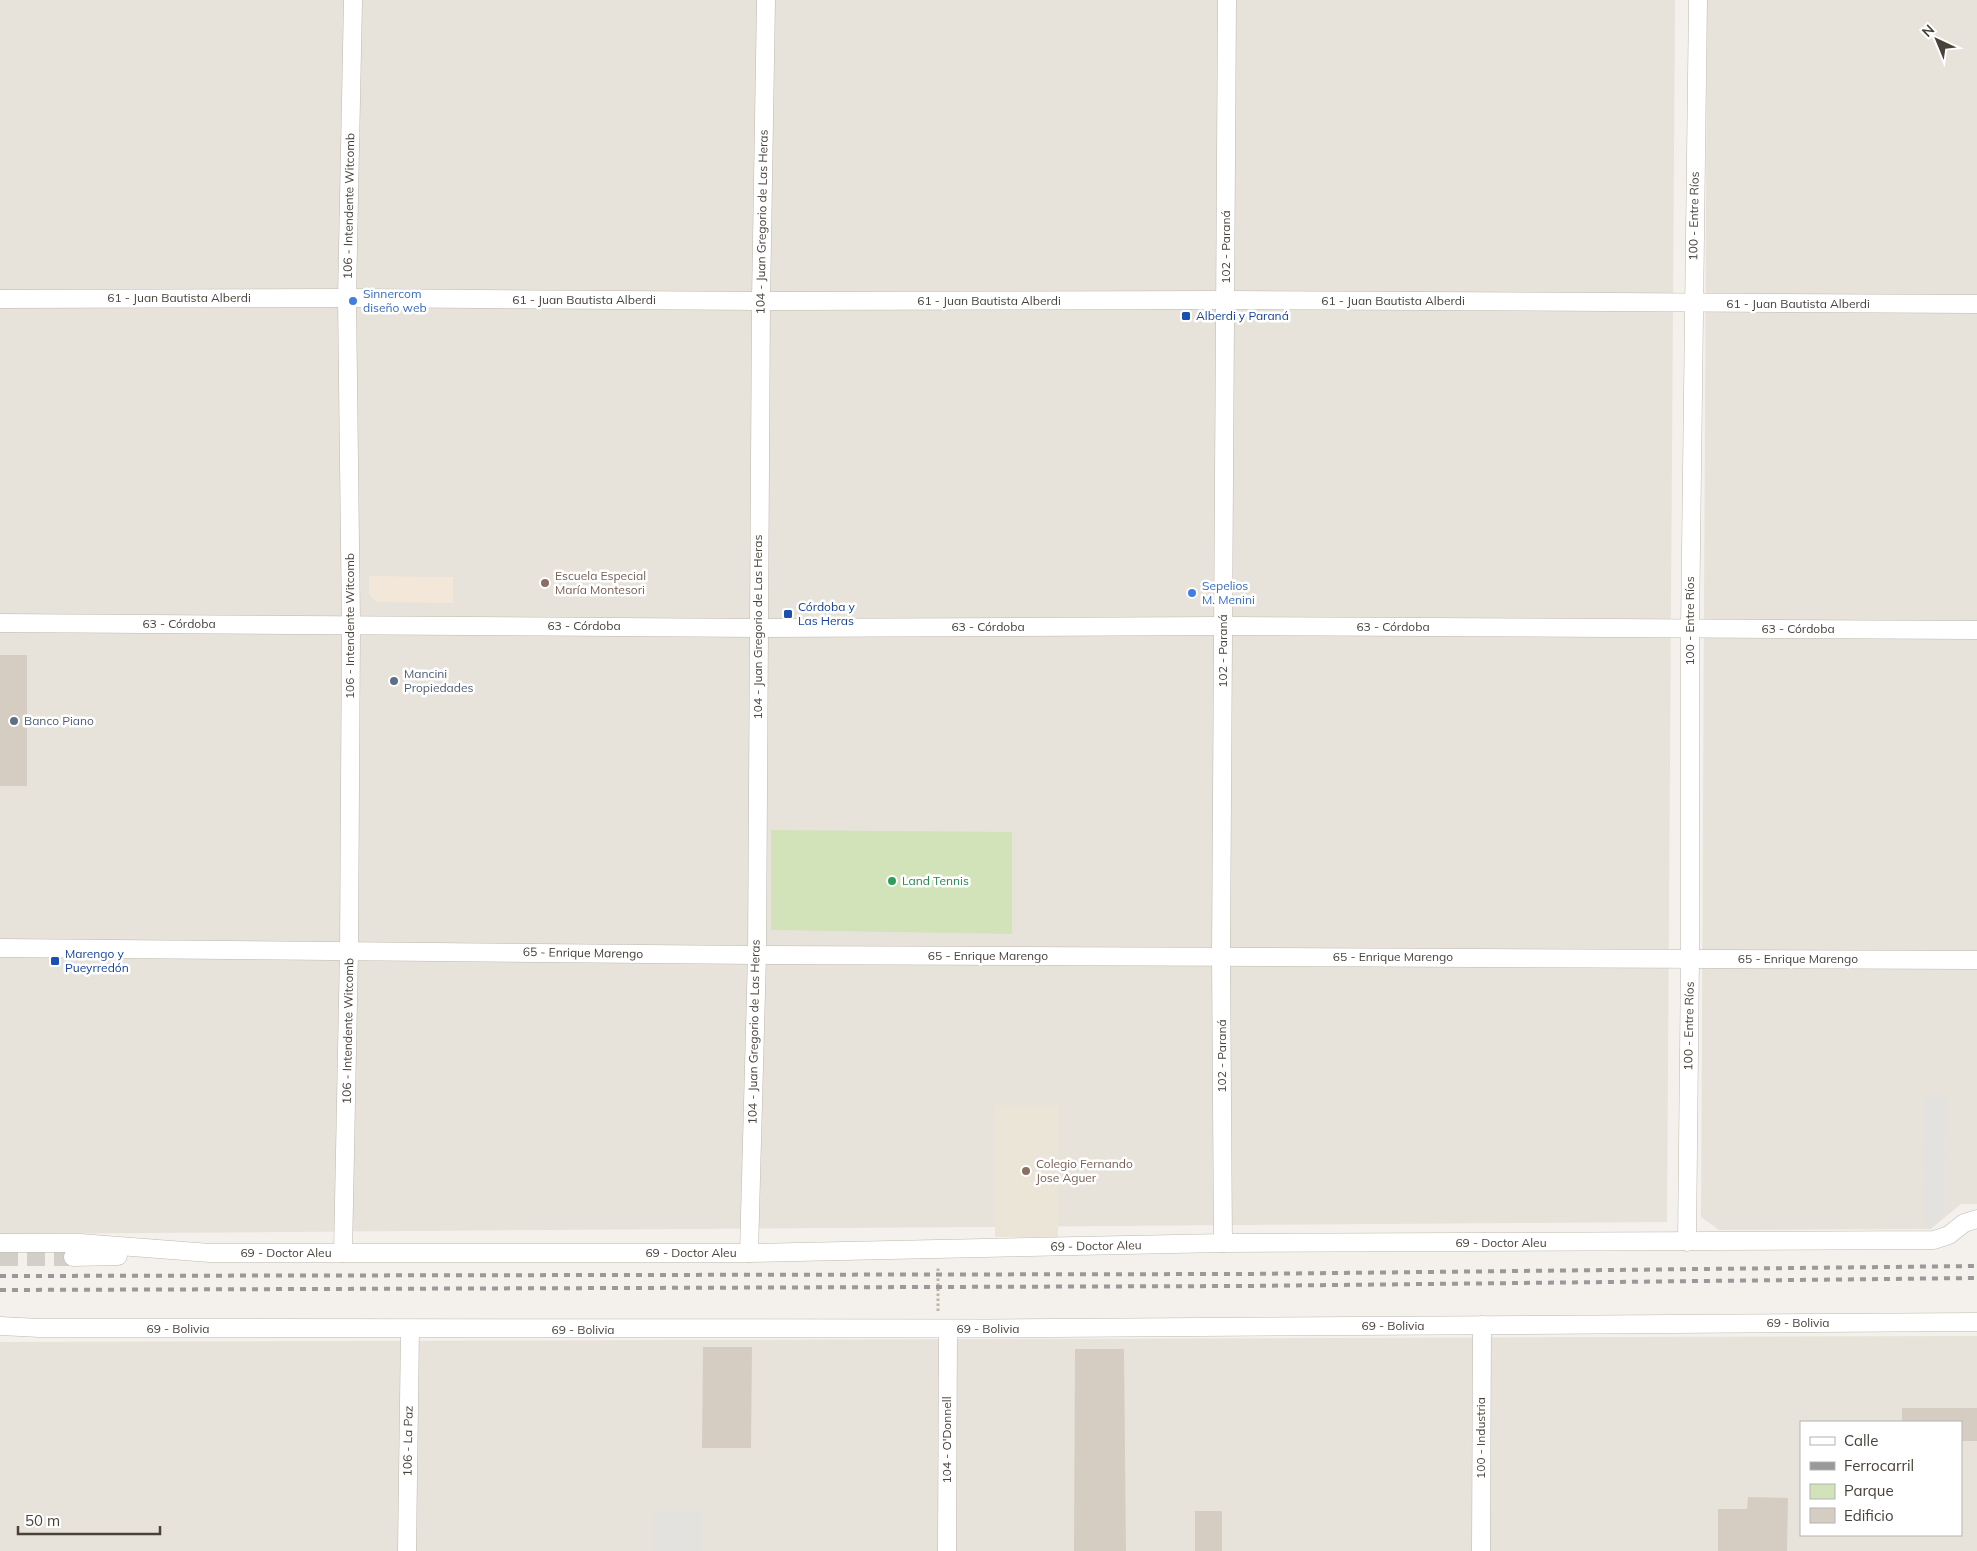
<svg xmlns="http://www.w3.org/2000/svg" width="1977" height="1551" viewBox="0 0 1977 1551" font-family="Mulish,sans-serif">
<rect width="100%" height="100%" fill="#f4f1ec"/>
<g fill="#e7e3db" fill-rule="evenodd">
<path d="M 0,0 L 1675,0 L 1667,1222 L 0,1234 Z"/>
<path d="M 1707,0 L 1977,0 L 1977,1204 L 1961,1204 L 1931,1229 L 1719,1230 L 1701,1217 Z"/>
<path d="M 1977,1336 L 1977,1551 L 0,1551 L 0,1342 ZM 1801,1422 L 1961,1422 L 1961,1535 L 1801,1535 Z"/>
</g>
<path fill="#f3e7da" d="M 369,576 L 453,577 L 453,603 L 376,602 L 369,594 Z"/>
<rect fill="#ebe5d7" x="995" y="1105" width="63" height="132"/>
<path fill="#d2e3ba" d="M 771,830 L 1012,832 L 1012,934 L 771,930 Z"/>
<g fill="#e3e2df">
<path d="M 1924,1095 L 1946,1095 L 1945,1214 L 1931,1227 L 1923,1227 Z"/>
<path d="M 702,1511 L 701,1551 L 653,1551 L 653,1513 Z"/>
</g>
<g fill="#d5cdc2">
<rect x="0" y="655" width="27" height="131"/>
<path d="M 703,1347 L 752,1347 L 751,1448 L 702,1448 Z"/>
<path d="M 1075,1349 L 1124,1349 L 1126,1551 L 1074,1551 Z"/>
<path d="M 1902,1408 L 1977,1408 L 1977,1441 L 1961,1441 L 1961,1422 L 1902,1422 Z"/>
<path d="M 1748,1497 L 1788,1498 L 1787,1551 L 1718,1551 L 1718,1509 L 1747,1509 Z"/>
<rect x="1195" y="1511" width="27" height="40"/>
</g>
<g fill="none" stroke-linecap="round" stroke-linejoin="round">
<path stroke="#d2cec8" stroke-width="18" stroke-dasharray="18 9" stroke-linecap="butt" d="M 0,1257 L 73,1257"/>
<defs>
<g id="minor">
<path d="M 0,299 L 347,298 L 761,301 L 1226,300 L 1977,304"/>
<path d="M 0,623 L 758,628 L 1223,626 L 1977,630"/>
<path d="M 0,948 L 757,955 L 1977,960"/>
<path d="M 1687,1242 L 1690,958 L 1690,629 L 1698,0"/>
<path d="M 0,1243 L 80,1243 L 210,1253 L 749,1253 L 1223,1243 L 1934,1240 L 1949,1235 L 1964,1223 L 1977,1219"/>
<path d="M 1223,1243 L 1221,957 L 1227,0"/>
<path d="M 343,1253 L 349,950 L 351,625 L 347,298 L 353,0"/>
<path d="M 749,1253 L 757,955 L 761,301 L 766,0"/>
<path d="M 73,1257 L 118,1256"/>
<path d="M 0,1326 L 40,1328 C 686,1332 1331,1327 1977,1322"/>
<path d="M 407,1551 L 410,1330"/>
<path d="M 947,1551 L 948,1329"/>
<path d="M 1481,1551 L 1482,1325"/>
</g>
</defs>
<use href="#minor" stroke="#bfb9af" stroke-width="19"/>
<path stroke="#bfb4a2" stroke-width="3" stroke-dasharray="2.5 2.5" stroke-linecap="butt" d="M 938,1311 L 938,1267"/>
<use href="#minor" stroke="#fff" stroke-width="18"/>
<g stroke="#999" stroke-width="4" stroke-dasharray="6 6" stroke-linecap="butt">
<path d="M 0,1276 L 1243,1274 L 1977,1266"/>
<path d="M 0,1290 L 1243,1286 L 1977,1278"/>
</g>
</g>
<g fill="#3f7fe0" stroke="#fff" stroke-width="2">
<circle cx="353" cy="301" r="5"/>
<circle cx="1192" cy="593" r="5"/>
</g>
<g fill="#1a4fb4" stroke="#fff" stroke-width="2">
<rect x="1181" y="311" width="10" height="10" rx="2.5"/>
<rect x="783" y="609" width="10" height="10" rx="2.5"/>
<rect x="50" y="956" width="10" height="10" rx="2.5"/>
</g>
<g fill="#8d6e63" stroke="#fff" stroke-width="2">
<circle cx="545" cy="583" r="5"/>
<circle cx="1026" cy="1171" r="5"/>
</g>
<g fill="#5c6f8a" stroke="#fff" stroke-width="2">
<circle cx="394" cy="681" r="5"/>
<circle cx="14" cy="721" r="5"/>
</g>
<circle fill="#2e9e5b" stroke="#fff" stroke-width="2" cx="892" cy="881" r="5"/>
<g text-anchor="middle" stroke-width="5" stroke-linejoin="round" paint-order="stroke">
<g font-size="12" fill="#48423a" stroke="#fff">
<text transform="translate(349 206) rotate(-89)" y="4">106 - Intendente Witcomb</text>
<text transform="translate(1694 216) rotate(-89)" y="4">100 - Entre Ríos</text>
<text transform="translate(762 222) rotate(-89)" y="4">104 - Juan Gregorio de Las Heras</text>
<text transform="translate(1226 247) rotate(-90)" y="4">102 - Paraná</text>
<text x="179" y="302">61 - Juan Bautista Alberdi</text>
<text x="584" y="304">61 - Juan Bautista Alberdi</text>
<text x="989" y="305">61 - Juan Bautista Alberdi</text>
<text x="1393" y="305">61 - Juan Bautista Alberdi</text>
<text x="1798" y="308">61 - Juan Bautista Alberdi</text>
<text transform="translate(1690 621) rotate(-90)" y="4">100 - Entre Ríos</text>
<text x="179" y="628">63 - Córdoba</text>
<text transform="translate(350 626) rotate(-90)" y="4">106 - Intendente Witcomb</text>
<text x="584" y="630">63 - Córdoba</text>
<text transform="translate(758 627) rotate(-90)" y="4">104 - Juan Gregorio de Las Heras</text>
<text x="988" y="631">63 - Córdoba</text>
<text x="1393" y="631">63 - Córdoba</text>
<text x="1798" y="633">63 - Córdoba</text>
<text transform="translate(1223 651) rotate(-90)" y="4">102 - Paraná</text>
<text transform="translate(583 953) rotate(1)" y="4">65 - Enrique Marengo</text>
<text x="988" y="960">65 - Enrique Marengo</text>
<text x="1393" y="961">65 - Enrique Marengo</text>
<text x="1798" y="963">65 - Enrique Marengo</text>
<text transform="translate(1689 1026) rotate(-89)" y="4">100 - Entre Ríos</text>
<text transform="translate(348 1031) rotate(-89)" y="4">106 - Intendente Witcomb</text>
<text transform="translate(754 1032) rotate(-89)" y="4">104 - Juan Gregorio de Las Heras</text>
<text transform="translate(1222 1056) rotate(-90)" y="4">102 - Paraná</text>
<text x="1501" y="1247">69 - Doctor Aleu</text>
<text transform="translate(1096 1246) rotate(-1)" y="4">69 - Doctor Aleu</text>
<text x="286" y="1257">69 - Doctor Aleu</text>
<text x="691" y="1257">69 - Doctor Aleu</text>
<text x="1798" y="1327">69 - Bolivia</text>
<text x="1393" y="1330">69 - Bolivia</text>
<text x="178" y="1333">69 - Bolivia</text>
<text x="988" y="1333">69 - Bolivia</text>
<text x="583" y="1334">69 - Bolivia</text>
<text transform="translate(1481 1438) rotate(-90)" y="4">100 - Industria</text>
<text transform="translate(947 1440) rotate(-90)" y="4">104 - O'Donnell</text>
<text transform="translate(408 1441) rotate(-89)" y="4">106 - La Paz</text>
</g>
<g font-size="12" fill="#366cbe" stroke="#fff" text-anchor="start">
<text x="363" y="298">Sinnercom<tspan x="363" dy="14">diseño web</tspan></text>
<text x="1202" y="590">Sepelios<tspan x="1202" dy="14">M. Menini</tspan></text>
</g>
<g font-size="12" fill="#164399" stroke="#fff" text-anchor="start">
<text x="1196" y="320">Alberdi y Paraná</text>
<text x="798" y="611">Córdoba y<tspan x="798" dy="14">Las Heras</tspan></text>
<text x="65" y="958">Marengo y<tspan x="65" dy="14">Pueyrredón</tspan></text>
</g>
<g font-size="12" fill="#785e54" stroke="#fff" text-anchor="start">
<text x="555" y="580">Escuela Especial<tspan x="555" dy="14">María Montesori</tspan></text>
<text x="1036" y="1168">Colegio Fernando<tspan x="1036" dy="14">Jose Aguer</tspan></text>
</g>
<g font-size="12" fill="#4e5e75" stroke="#fff" text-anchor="start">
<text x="404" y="678">Mancini<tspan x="404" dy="14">Propiedades</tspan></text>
<text x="24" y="725">Banco Piano</text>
</g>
<g font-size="12" fill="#27864d" stroke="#fff" text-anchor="start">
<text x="902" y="885">Land Tennis</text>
</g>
</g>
<rect x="1800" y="1421" width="162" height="115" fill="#ffffff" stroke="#b6b3b0"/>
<rect x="1810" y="1437" width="25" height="8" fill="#ffffff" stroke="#b6b3b0"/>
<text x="1844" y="1446" font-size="15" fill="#48423a">Calle</text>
<rect x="1810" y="1462" width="25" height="8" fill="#999999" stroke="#b6b3b0"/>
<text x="1844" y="1471" font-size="15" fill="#48423a">Ferrocarril</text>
<rect x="1810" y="1484" width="25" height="15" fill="#d2e3ba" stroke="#b6b3b0"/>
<text x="1844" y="1496" font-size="15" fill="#48423a">Parque</text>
<rect x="1810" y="1508" width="25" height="15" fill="#d5cdc2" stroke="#b6b3b0"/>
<text x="1844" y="1521" font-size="15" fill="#48423a">Edificio</text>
<g transform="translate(1937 40) rotate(316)" stroke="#ffffff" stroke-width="4" paint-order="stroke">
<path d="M0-4L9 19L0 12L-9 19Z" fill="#48423a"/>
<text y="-8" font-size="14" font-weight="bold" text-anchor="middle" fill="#48423a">N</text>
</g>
<path d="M18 1526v8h142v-8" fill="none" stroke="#48423a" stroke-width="2.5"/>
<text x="25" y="1526" font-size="15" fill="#48423a" stroke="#ffffff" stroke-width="4" paint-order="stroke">50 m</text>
</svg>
